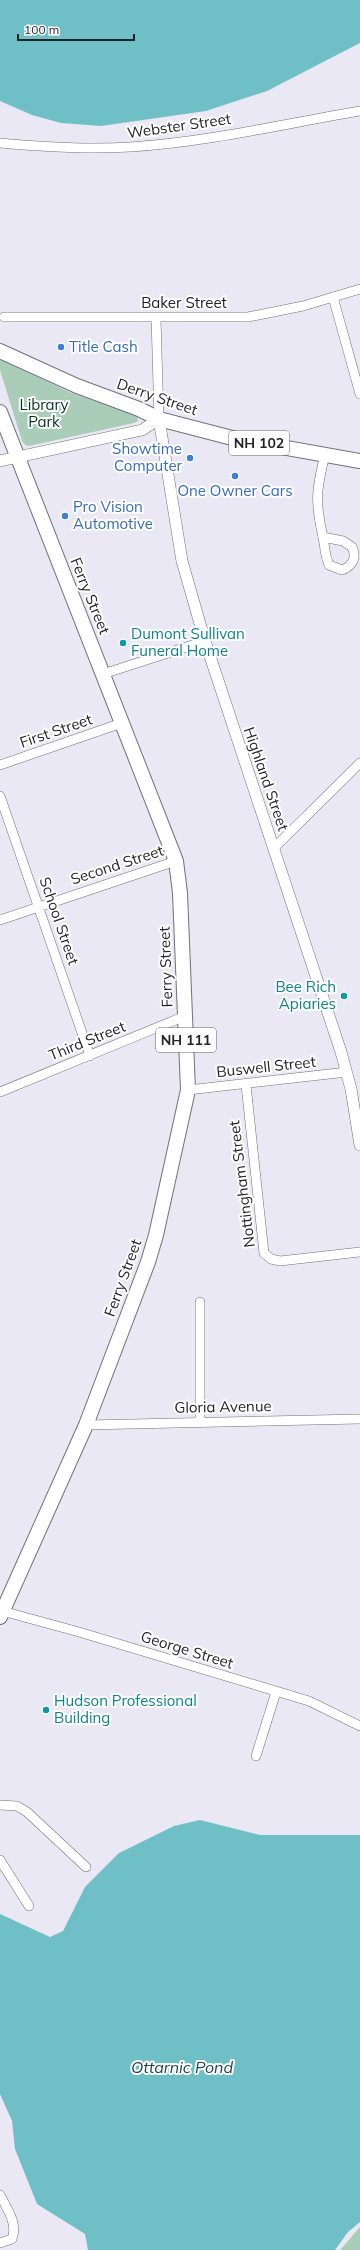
<svg xmlns="http://www.w3.org/2000/svg" width="360" height="2250" viewBox="0 0 360 2250" font-family="Mulish,sans-serif">
<rect width="100%" height="100%" fill="#e9e8f4"/>
<g fill="#a9cdb6">
<path d="M 0,358 L 69,392 L 137,416 L 138,421 L 134,423 L 29,446 L 25,445 L 22,441 L 0,370 Z"/>
<path d="M 360,2227 L 360,2250 L 340,2250 Z"/>
</g>
<g fill="#6fc0c6">
<path d="M 0,0 L 360,0 L 360,43 L 267,91 L 206,111 L 101,126 L 61,123 L 32,115 L 0,101 Z"/>
<path d="M 200,1820 L 260,1835 L 360,1835 L 360,2222 L 348,2232 L 335,2250 L 88,2250 L 85,2234 L 37,2204 L 15,2149 L 12,2121 L 0,2094 L 0,1914 L 50,1937 L 63,1931 L 85,1887 L 119,1853 L 174,1826 Z"/>
</g>
<g fill="none" stroke-linecap="round" stroke-linejoin="round">
<defs>
<g id="minor">
<path d="M 0,143 C 43,147 87,150 130,147 C 207,142 284,124 360,111"/>
<path d="M 333,297 L 360,394"/>
<path d="M 4,317 L 248,317 L 303,306 L 360,289"/>
<path d="M 156,318 L 159,419"/>
<path d="M 323,537 L 343,541 L 352,547 C 357,557 353,566 342,570 L 329,565 L 326,556 Z"/>
<path d="M 323,537 C 315,502 316,490 325,455"/>
<path d="M 103,674 L 205,641"/>
<path d="M 0,765 L 122,723"/>
<path d="M 0,796 L 90,1056"/>
<path d="M 274,848 L 360,763"/>
<path d="M 0,920 L 176,861"/>
<path d="M 246,1085 L 264,1253 L 271,1259 L 280,1261 L 360,1252"/>
<path d="M 188,1090 L 347,1072"/>
<path d="M 0,1092 L 185,1016"/>
<path d="M 200,1302 L 200,1421"/>
<path d="M 86,1425 L 360,1419"/>
<path d="M 2,1611 L 79,1632 L 309,1701 L 360,1726"/>
<path d="M 256,1756 L 276,1692"/>
<path d="M 0,1805 L 17,1806 L 27,1812 L 86,1867"/>
<path d="M 0,1860 L 29,1906"/>
<path d="M 0,2195 C 7,2209 18,2223 12,2239 L 0,2243"/>
</g>
<path id="tertiary" d="M 0,461 L 142,430 L 159,419 L 182,561 L 205,641 L 341,1052 L 351,1089 L 360,1145"/>
<g id="primary">
<path d="M 0,351 L 77,386 L 139,409 L 159,419 L 236,439 L 360,461"/>
<path d="M 0,412 L 176,861 L 180,893 L 188,1090 L 156,1235 L 148,1262 L 86,1425 L 0,1617"/>
</g>
</defs>
<use href="#minor" stroke="#71717b" stroke-width="10"/>
<use href="#tertiary" stroke="#71717b" stroke-width="12"/>
<use href="#primary" stroke="#71717b" stroke-width="16"/>
<use href="#minor" stroke="#fff" stroke-width="9"/>
<use href="#tertiary" stroke="#fff" stroke-width="11"/>
<use href="#primary" stroke="#fff" stroke-width="14"/>
</g>
<g fill="#3f7fe0" stroke="#fff" stroke-width="1.5">
<circle cx="61" cy="347" r="4"/>
<circle cx="190" cy="458" r="4"/>
<circle cx="235" cy="476" r="4"/>
<circle cx="65" cy="516" r="4"/>
</g>
<g fill="#0f9aa8" stroke="#fff" stroke-width="1.5">
<circle cx="123" cy="643" r="4"/>
<circle cx="344" cy="996" r="4"/>
<circle cx="46" cy="1710" r="4"/>
</g>
<g text-anchor="middle" stroke-width="4" stroke-linejoin="round" paint-order="stroke">
<g fill="#fff" stroke="#666668" stroke-width="1">
<rect x="229" y="431" width="60" height="24" rx="3"/>
<rect x="156" y="1028" width="60" height="24" rx="3"/>
</g>
<g font-size="14" font-weight="bold" fill="#242428">
<text x="259" y="448">NH 102</text>
<text x="186" y="1045">NH 111</text>
</g>
<g font-size="15" fill="#242428" stroke="#fff">
<text transform="translate(179 126) rotate(-8)" y="5">Webster Street</text>
<text x="184" y="308">Baker Street</text>
<text transform="translate(157 397) rotate(19)" y="5">Derry Street</text>
<text transform="translate(90 596) rotate(68)" y="5">Ferry Street</text>
<text transform="translate(56 731) rotate(-19)" y="5">First Street</text>
<text transform="translate(266 779) rotate(71)" y="5">Highland Street</text>
<text transform="translate(117 865) rotate(-18)" y="5">Second Street</text>
<text transform="translate(59 921) rotate(71)" y="5">School Street</text>
<text transform="translate(166 967) rotate(-92)" y="5">Ferry Street</text>
<text transform="translate(87 1041) rotate(-22)" y="5">Third Street</text>
<text transform="translate(266 1067) rotate(-6)" y="5">Buswell Street</text>
<text transform="translate(242 1184) rotate(-97)" y="5">Nottingham Street</text>
<text transform="translate(123 1278) rotate(-70)" y="5">Ferry Street</text>
<text transform="translate(223 1407) rotate(-1)" y="5">Gloria Avenue</text>
<text transform="translate(187 1650) rotate(17)" y="5">George Street</text>
</g>
<g font-size="15" fill="#366cbe" stroke="#fff" text-anchor="start">
<text x="69" y="352">Title Cash</text>
<text x="182" y="454" text-anchor="end">Showtime<tspan x="182" dy="17">Computer</tspan></text>
<text x="235" y="496" text-anchor="middle">One Owner Cars</text>
<text x="73" y="512">Pro Vision<tspan x="73" dy="17">Automotive</tspan></text>
</g>
<g font-size="15" fill="#03341d" stroke="#fff">
<text x="44" y="410">Library<tspan x="44" dy="17">Park</tspan></text>
</g>
<g font-size="15" fill="#0d838f" stroke="#fff" text-anchor="start">
<text x="131" y="639">Dumont Sullivan<tspan x="131" dy="17">Funeral Home</tspan></text>
<text x="336" y="992" text-anchor="end">Bee Rich<tspan x="336" dy="17">Apiaries</tspan></text>
<text x="54" y="1706">Hudson Professional<tspan x="54" dy="17">Building</tspan></text>
</g>
<g font-size="16" font-style="italic" fill="#1e4547" stroke="#fff">
<text x="182" y="2073">Ottarnic Pond</text>
</g>
</g>
<path d="M18 34v6h116v-6" fill="none" stroke="#242428" stroke-width="2"/>
<text x="24" y="34" font-size="12" fill="#242428" stroke="#ffffff" stroke-width="3" paint-order="stroke">100 m</text>
</svg>
